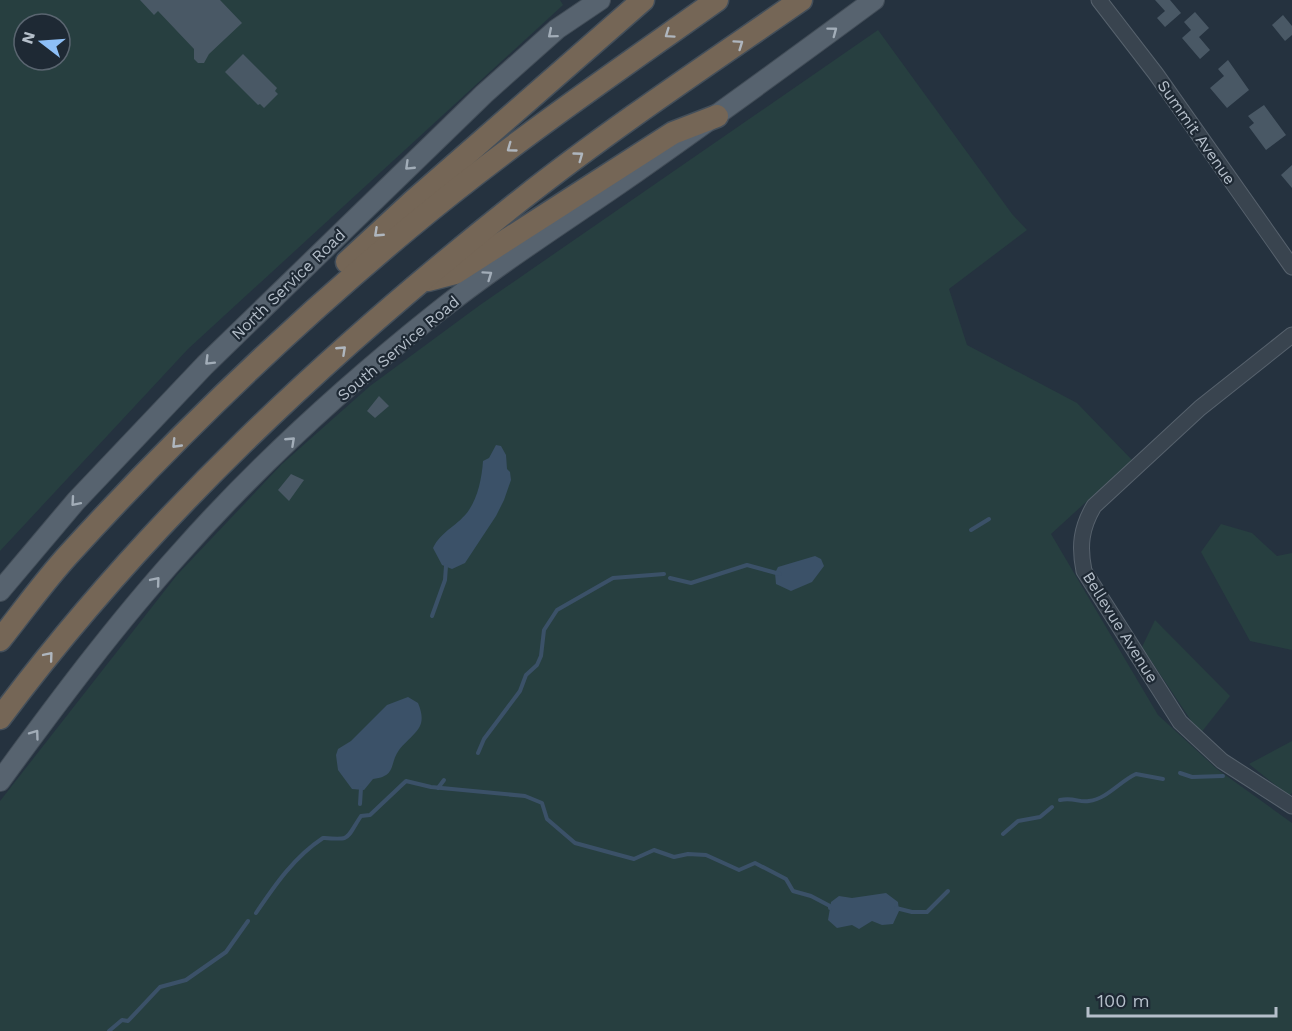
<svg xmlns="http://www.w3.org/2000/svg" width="1292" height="1031" viewBox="0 0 1292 1031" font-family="'Work Sans',sans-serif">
<rect width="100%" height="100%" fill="#25323f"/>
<g fill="#273f40" fill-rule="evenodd">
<path d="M 0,0 L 560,0 L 563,5 L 188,349 L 0,551 ZM 24,24 L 60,24 L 60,60 L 24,60 Z"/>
<path d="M 878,30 L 1012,214 L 1027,230 L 949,289 L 967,345 L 1077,403 L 1132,460 L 1051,534 L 1158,715 L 1217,769 L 1292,823 L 1292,1031 L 0,1031 L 0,801 L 177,575 L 282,464 L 370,386 L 480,305 Z"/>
<path d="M 1221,524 L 1252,533 L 1277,556 L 1292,553 L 1292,650 L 1250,641 L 1201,552 Z"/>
<path d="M 1155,620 L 1230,696 L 1200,734 L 1142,647 Z"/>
<path d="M 1292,741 L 1292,793 L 1289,796 L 1249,764 Z"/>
</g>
<g fill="#3b5168">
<path d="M 496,445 L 501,446 L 506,455 L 507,469 L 510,472 L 511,480 L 504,500 L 496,516 L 465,563 L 452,569 L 442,565 L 433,548 C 441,531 459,525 469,510 C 478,497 482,477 483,461 L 489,458 Z"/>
<path d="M 815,556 L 821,559 L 824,566 L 812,582 L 791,591 L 776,584 L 775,573 L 778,567 Z"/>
<path d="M 408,697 L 418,703 C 429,729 413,732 399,750 C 389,764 397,776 373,779 L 364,790 L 352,789 L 338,770 L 336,755 L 338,749 L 351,741 L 387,705 Z"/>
<path d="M 886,893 L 898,902 L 899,911 L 893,924 L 882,925 L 872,921 L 859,929 L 852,925 L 837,928 L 828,920 L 831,902 L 839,896 L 852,898 Z"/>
</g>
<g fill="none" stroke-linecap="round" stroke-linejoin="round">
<g stroke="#3b5168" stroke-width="4">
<path d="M 971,530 L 989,519"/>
<path d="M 670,578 L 691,583 L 747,565 L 780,574"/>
<path d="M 432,616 L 445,580 L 446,566"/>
<path d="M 478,753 L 484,739 L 520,691 L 526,675 L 537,665 L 541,656 L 544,630 L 557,610 L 613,578 L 664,574"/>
<path d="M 1180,773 L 1192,777 L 1223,776"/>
<path d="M 438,788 L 444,780"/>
<path d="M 1060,800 C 1074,797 1079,803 1089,801 C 1107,799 1120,781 1136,774 L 1163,779"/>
<path d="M 360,804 L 361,788"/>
<path d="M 1003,834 L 1018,821 L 1040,817 L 1052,807"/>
<path d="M 896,908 L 912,912 L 927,912 L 948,891"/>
<path d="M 256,913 C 275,885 294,857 323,838 C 352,840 345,840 361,816 L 370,815 L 406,781 L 431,787 L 525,796 L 542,803 L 547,819 L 575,843 L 634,859 L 654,850 L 674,857 L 688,854 L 706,855 L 739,870 L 755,863 L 786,879 L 793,891 L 811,896 L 830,906 L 830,908"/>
<path d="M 109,1031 L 122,1020 L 128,1021 L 160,987 L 186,980 L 226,952 L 248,921"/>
</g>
</g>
<g fill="#495865">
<path d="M 140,0 L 220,0 L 242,23 L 209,54 L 204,63 L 198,63 L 194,59 L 194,49 L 158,11 L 154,15 Z"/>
<path d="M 1155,0 L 1170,0 L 1181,13 L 1165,27 L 1157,18 L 1165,11 Z"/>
<path d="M 1195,12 L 1209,28 L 1199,37 L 1210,50 L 1200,59 L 1182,38 L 1191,30 L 1184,22 Z"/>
<path d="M 1283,15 L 1292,26 L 1292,35 L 1285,41 L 1272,25 Z"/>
<path d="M 243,54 L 277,88 L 275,91 L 278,94 L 264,108 L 260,104 L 258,105 L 225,72 Z"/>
<path d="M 1228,60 L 1249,90 L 1227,108 L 1210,88 L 1224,76 L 1218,69 Z"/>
<path d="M 1264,105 L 1286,135 L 1266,150 L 1249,127 L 1254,123 L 1248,116 Z"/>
<path d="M 1292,165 L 1292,188 L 1281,175 Z"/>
<path d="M 379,396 L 389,406 L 375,418 L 367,411 Z"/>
<path d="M 291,474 L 304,480 L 289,501 L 278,490 Z"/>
</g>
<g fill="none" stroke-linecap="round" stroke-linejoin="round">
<defs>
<g id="minor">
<path d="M 1099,0 L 1156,74 L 1292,267"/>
<path d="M 1292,335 L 1200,408 L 1094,506 C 1081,528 1079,546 1084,571 L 1180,722 L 1222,761 L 1292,806"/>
</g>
<g id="major">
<path d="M 0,591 L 76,501 L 205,365 L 484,94 L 557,29 L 600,0"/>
<path d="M 0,781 C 57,703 115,625 180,553 C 257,466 345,386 435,314 C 494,267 558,226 619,184 C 705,124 790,62 874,0"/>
</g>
<g id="highway">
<path d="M 347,262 L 412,202 L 643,0"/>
<path d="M 428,280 L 455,273 L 673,133 L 717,116"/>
<path d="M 0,640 C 23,611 45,580 70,553 C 175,438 289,328 409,228 C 507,146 613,74 717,0"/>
<path d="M 0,718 C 147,521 330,351 522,199 C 612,128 707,65 801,0"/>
</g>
</defs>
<use href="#minor" stroke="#57626d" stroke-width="17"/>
<use href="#major" stroke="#424d58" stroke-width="22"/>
<use href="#highway" stroke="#444f5a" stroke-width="25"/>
<use href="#minor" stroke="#39444f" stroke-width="15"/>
<use href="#major" stroke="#57636f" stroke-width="20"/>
<use href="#highway" stroke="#756656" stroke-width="22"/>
</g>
<defs><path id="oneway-chevron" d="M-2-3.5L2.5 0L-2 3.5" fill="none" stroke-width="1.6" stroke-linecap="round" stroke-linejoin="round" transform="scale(1.5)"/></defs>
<g stroke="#a2adb8">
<use href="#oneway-chevron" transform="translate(833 31) rotate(-37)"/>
<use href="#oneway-chevron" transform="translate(552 34) rotate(140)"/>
<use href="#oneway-chevron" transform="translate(409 166) rotate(136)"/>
<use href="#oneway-chevron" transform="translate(488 275) rotate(-35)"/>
<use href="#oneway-chevron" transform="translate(209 361) rotate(135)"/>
<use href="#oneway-chevron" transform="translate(291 441) rotate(-43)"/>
<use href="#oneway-chevron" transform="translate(75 502) rotate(131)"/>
<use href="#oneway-chevron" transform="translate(156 581) rotate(-50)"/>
<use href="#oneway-chevron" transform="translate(35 734) rotate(-54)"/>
</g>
<g stroke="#afb6be">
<use href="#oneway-chevron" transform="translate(669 34) rotate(145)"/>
<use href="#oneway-chevron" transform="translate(739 44) rotate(-35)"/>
<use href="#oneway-chevron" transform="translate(511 148) rotate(144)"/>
<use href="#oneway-chevron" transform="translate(579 156) rotate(-36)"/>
<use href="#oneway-chevron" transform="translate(378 233) rotate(137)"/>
<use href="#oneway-chevron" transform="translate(342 350) rotate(-43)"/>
<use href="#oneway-chevron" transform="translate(176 444) rotate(134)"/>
<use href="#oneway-chevron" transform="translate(49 656) rotate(-50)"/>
</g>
<g text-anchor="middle" stroke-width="4.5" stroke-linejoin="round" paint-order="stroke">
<g font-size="16" fill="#b5bfca" stroke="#1e2934">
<text transform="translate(1197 132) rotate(55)" y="6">Summit Avenue</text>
<text transform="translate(288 284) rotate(-44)" y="6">North Service Road</text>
<text transform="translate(398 348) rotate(-40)" y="6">South Service Road</text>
<text transform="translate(1121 627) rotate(58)" y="6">Bellevue Avenue</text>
</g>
</g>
<g transform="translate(42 42) rotate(287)"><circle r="28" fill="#1e2934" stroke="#5a6570" stroke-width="1.5"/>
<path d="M0-4.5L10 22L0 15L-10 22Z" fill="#8dbff7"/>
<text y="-9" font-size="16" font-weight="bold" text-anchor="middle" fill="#b5bfca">N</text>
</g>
<path d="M1088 1007v9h188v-9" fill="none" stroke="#b5bfca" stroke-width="3"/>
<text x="1097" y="1007" font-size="18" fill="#b5bfca" stroke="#1e2934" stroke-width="4.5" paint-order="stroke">100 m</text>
</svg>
